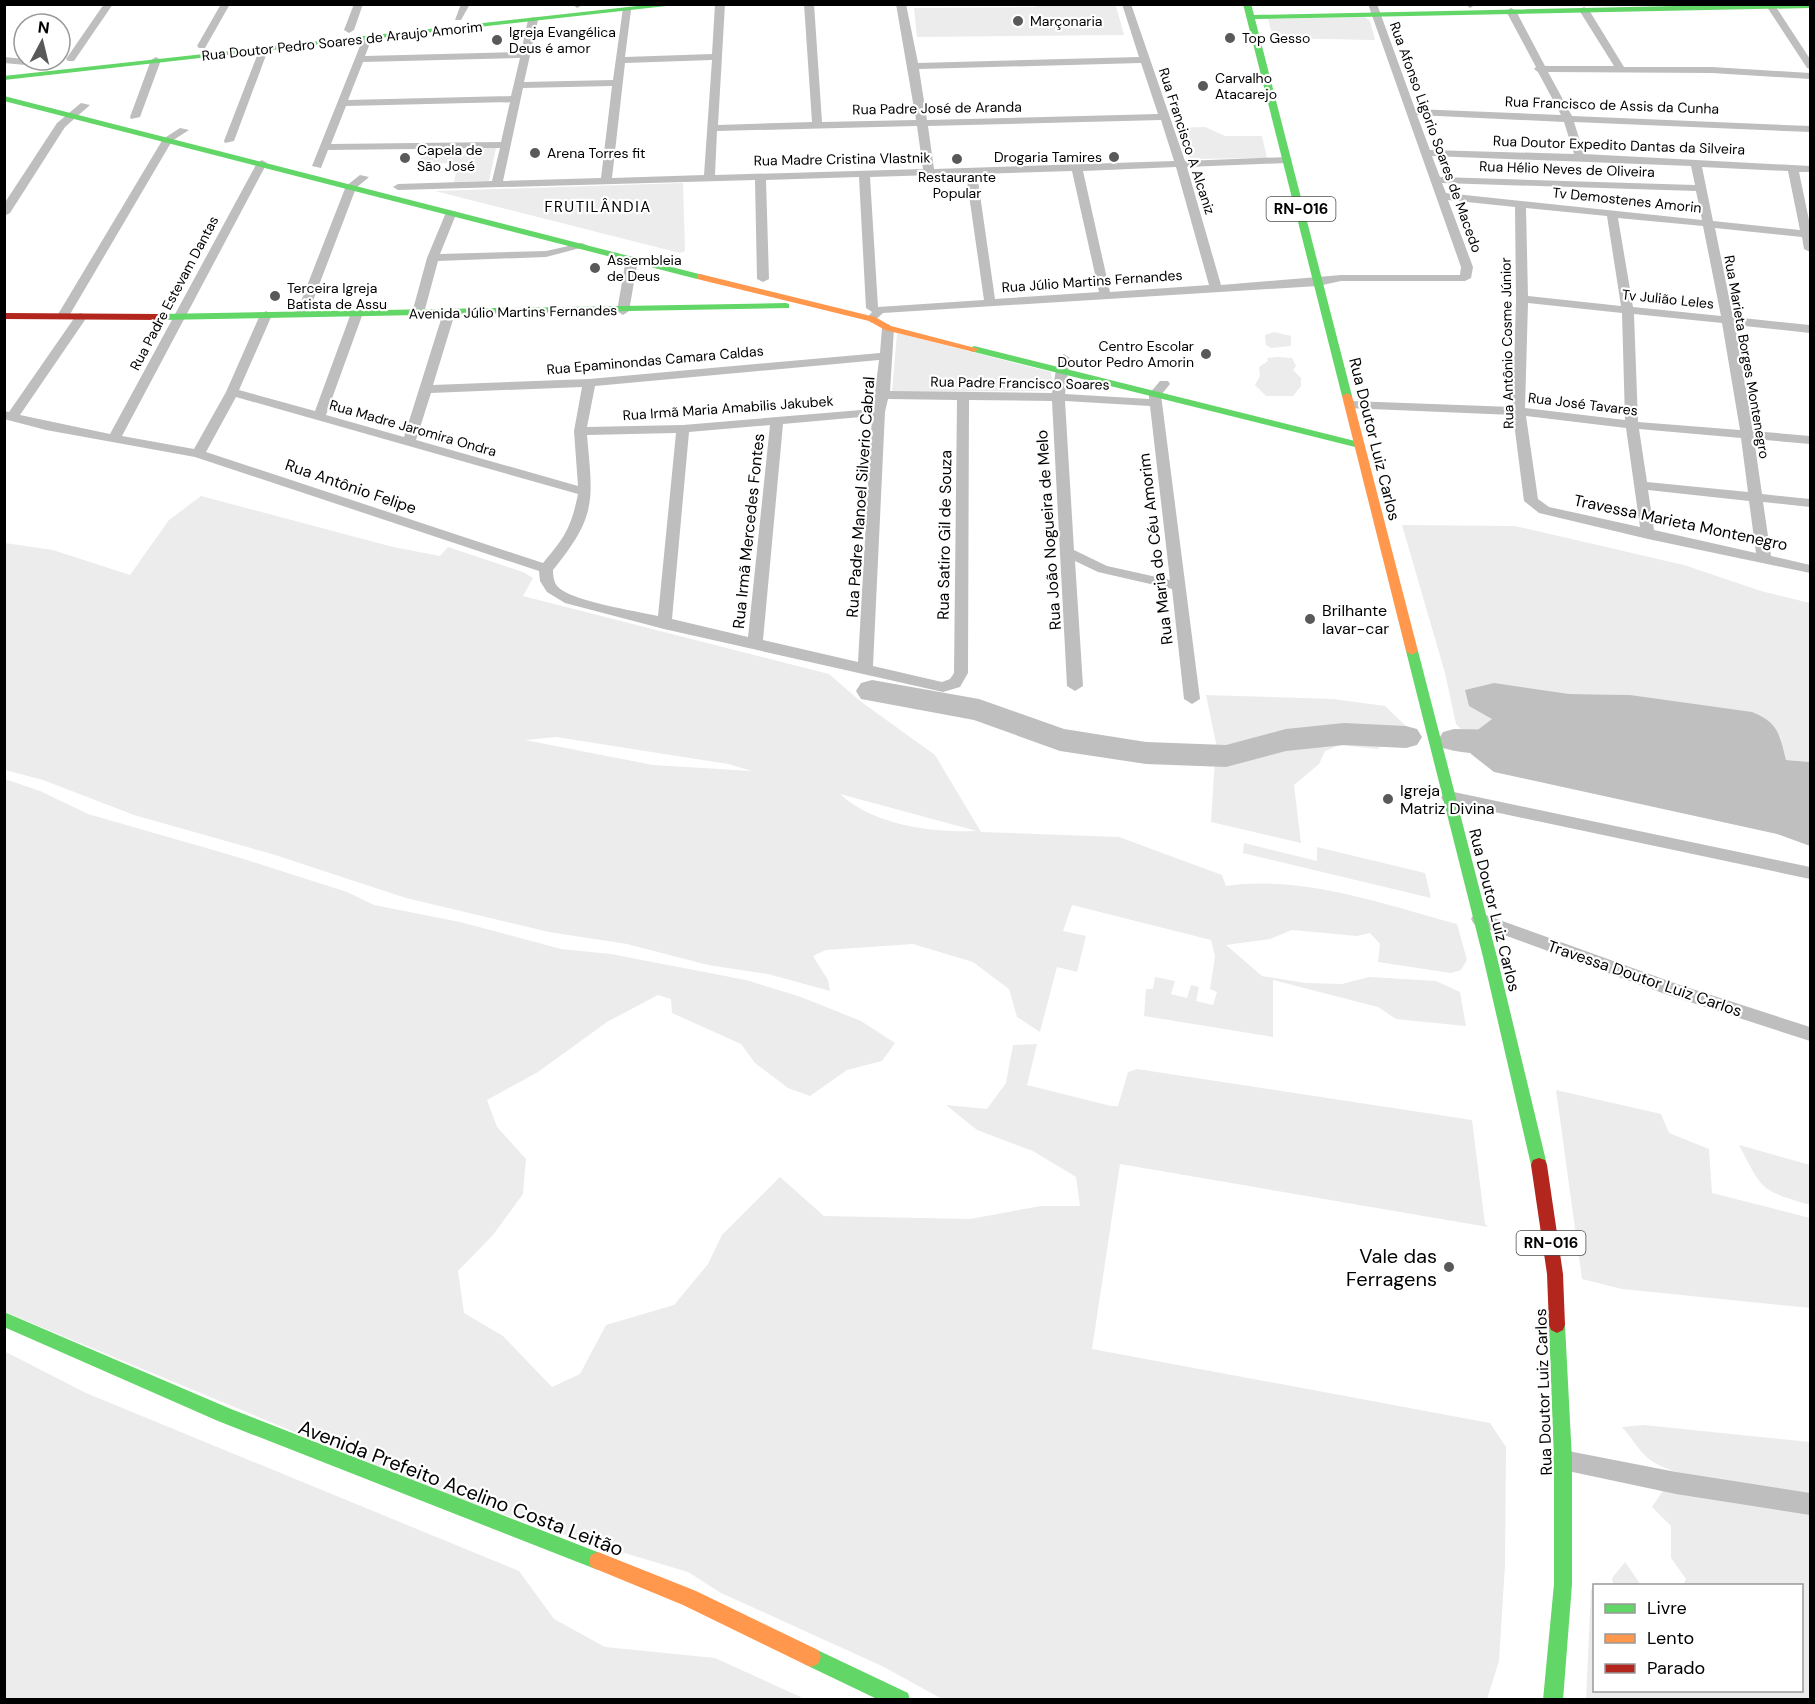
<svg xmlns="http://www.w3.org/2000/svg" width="1815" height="1704" viewBox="0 0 1815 1704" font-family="'DM Sans',sans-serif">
<rect width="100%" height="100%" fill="#fff"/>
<g fill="#ececec" fill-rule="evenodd">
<path d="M 1035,5 L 1113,5 L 1116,6 L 1124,35 L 917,37 L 914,8 L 1036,7 Z"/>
<path d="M 1365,17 L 1370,21 L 1375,40 L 1273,38 L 1268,19 Z"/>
<path d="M 1205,127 L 1225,136 L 1262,136 L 1267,158 L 1189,159 L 1178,128 Z"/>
<path d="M 496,148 L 489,181 L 454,182 L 458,163 L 419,164 L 422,152 Z"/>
<path d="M 683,183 L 685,251 L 680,253 L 435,191 Z"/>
<path d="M 1274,332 L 1291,336 L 1291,346 L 1271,348 L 1266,345 L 1265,335 Z"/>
<path d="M 897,333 L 1051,372 L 1053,389 L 1050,391 L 892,392 Z"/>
<path d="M 1277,357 L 1292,358 L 1296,366 L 1293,370 L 1301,378 L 1301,386 L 1293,396 L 1266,396 L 1255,385 L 1260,376 L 1259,367 L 1268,361 L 1267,358 Z"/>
<path d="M 201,496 L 393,547 L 440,556 L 448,547 L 523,572 L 533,578 L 523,596 L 829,674 L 860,701 L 935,755 L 981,832 L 1119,837 L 1222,875 L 1226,886 C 1304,875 1383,904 1457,924 L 1467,960 L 1461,970 L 1451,973 L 1378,962 L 1380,944 L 1370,933 L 1357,936 L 1292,930 L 1270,939 L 1226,945 L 1262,976 L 1305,983 L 1342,984 L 1369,977 L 1436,981 L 1460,992 L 1466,1026 L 1396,1019 L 1378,1007 L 1273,980 L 1273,1037 L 1144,1016 L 1146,989 L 1153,989 L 1155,977 L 1175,981 L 1171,994 L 1187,998 L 1191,985 L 1199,987 L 1196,1001 L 1213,1005 L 1217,992 L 1210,989 L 1215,956 L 1211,940 L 1072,905 L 1063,931 L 1086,936 L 1077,972 L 1057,967 L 1040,1032 L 1017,1017 L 1009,989 L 973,962 L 913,944 L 826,950 L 813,956 L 828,980 L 830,991 L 768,974 L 708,965 L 627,944 L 549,932 L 406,898 L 275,855 L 134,815 L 43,780 L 5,770 L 5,543 L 53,550 L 130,575 L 169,520 ZM 556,737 L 728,764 L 752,771 L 653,765 L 525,740 ZM 840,794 L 977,831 C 932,833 873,825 840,794 Z"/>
<path d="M 1402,525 L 1515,526 L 1684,565 L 1761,591 L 1810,603 L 1810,762 L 1786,760 L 1780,736 L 1688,705 L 1630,695 L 1569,694 L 1492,719 L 1469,737 L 1456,724 L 1445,673 Z"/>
<path d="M 1206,695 L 1333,699 L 1385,706 L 1406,726 L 1406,733 L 1377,749 L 1340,745 L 1325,751 L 1319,764 L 1294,785 L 1301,843 L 1211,822 L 1216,743 Z"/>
<path d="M 5,779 L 40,791 L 88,814 L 234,856 L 347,892 L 374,905 L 460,922 L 561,949 L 611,954 L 746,980 L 801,997 L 861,1021 L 895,1043 L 882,1061 L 847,1070 L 810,1096 L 788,1088 L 755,1063 L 741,1044 L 672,1013 L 671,999 L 658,995 L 607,1022 L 538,1072 L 487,1100 L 497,1127 L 526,1159 L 523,1194 L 493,1235 L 458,1271 L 464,1313 L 503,1336 L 552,1387 L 580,1374 L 606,1325 L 674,1305 L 708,1264 L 722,1235 L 780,1177 L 824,1216 L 970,1219 L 1041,1206 L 1080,1206 L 1076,1177 L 1033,1151 L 977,1130 L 946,1105 L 987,1109 L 1006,1083 L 1013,1045 L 1037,1044 L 1027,1085 L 1111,1106 L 1118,1106 L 1128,1072 L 1137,1069 L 1472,1120 L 1485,1224 L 1488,1227 L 1120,1164 L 1092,1349 L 1490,1423 L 1506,1447 L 1505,1565 L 1499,1661 L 1487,1699 L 942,1699 L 884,1667 L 721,1593 L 688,1572 L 551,1531 L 437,1491 L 5,1312 Z"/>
<path d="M 1244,843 L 1317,861 L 1317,847 L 1425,873 L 1431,898 L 1243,853 Z"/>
<path d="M 1556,1090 L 1661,1114 L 1669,1133 L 1709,1149 L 1712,1193 L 1810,1218 L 1810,1308 L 1622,1289 L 1582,1279 Z"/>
<path d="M 1739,1145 L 1810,1165 L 1810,1205 C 1760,1190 1763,1191 1739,1145 Z"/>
<path d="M 4,1351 L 86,1393 L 519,1571 L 554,1619 L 605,1647 L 715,1658 L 805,1699 L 5,1699 Z"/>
<path d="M 1644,1425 L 1810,1442 L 1810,1497 C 1773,1495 1678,1481 1649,1459 C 1639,1451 1631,1437 1622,1427 Z"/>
<path d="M 1664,1489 L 1810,1512 L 1810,1699 L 1586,1700 L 1591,1589 L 1594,1591 L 1594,1690 L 1802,1690 L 1802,1586 L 1683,1585 L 1686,1579 L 1671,1558 L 1671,1526 L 1652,1507 Z"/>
<path d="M 1625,1562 L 1641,1585 L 1613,1585 L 1612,1578 Z"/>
</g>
<path fill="#bfbfbf" d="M 1494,683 L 1569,694 L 1630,695 L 1752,712 C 1778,722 1780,735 1786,760 L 1810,762 L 1810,846 L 1777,834 L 1494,772 L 1471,754 L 1467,738 L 1492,719 L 1469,706 L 1465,690 Z"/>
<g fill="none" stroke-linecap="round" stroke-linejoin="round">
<g fill="#bfbfbf" fill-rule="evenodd">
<path d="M 872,680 L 979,699 L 1064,729 L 1146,742 L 1226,745 L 1286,729 L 1344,723 L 1406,726 L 1417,729 L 1422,737 L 1417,745 L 1406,748 L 1344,745 L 1286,751 L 1226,767 L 1146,764 L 1060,751 L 974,720 L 861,699 L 856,691 L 861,683 Z"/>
<path d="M 1454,729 L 1514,730 L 1526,733 L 1530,741 L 1526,749 C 1502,756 1466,755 1443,748 L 1438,740 L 1443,732 Z"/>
</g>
<g fill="#bebebe" fill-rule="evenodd">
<path d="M 104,4 L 113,4 L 74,61 L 68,61 L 66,59 Z"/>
<path d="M 221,4 L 230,4 L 205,48 L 199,48 L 197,46 Z"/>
<path d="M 354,4 L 363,4 L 354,30 L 349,33 L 344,30 Z"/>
<path d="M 461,4 L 470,4 L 461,20 L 455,20 Z"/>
<path d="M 572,4 L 582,4 L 582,5 L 577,8 Z"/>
<path d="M 715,4 L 725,4 L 718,125 L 812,122 L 804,4 L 814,4 L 822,122 L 916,120 L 896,4 L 906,4 L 918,63 L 1139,57 L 1122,4 L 1131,4 L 1185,161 L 1287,157 L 1292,160 L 1287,163 L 1187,167 L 1221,285 L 1341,275 L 1460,275 L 1461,267 L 1368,4 L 1377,4 L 1415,109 L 1561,115 L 1538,72 L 1534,69 L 1536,67 L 1506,11 L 1511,8 L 1516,11 L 1545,66 L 1614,66 L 1579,10 L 1584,7 L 1589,10 L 1624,67 L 1712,67 L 1810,73 L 1810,79 L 1712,73 L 1548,72 L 1572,116 L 1810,126 L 1810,132 L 1574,122 L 1584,154 L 1810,166 L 1810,172 L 1799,172 L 1810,225 L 1810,252 L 1804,249 L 1802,237 L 1715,228 L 1733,317 L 1810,325 L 1810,333 L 1735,325 L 1753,431 L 1810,436 L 1810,444 L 1754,439 L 1762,494 L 1810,499 L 1810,507 L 1763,502 L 1771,556 L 1810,565 L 1810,573 L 1648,539 L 1539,513 L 1524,501 L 1513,415 L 1347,408 L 1347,402 L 1351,401 L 1513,407 L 1516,299 L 1515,207 L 1448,200 L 1473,267 L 1471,278 L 1465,281 L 1341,281 L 1318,286 L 883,313 L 872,323 L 866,319 L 872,312 L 866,308 L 859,177 L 766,180 L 769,279 L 763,282 L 757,279 L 755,180 L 398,190 L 393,187 L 398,184 L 492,181 L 500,148 L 328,150 L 321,168 L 312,166 L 364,36 L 372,38 L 365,56 L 521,52 L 528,20 L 533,17 L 538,20 L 524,82 L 613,80 L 623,8 L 631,10 L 625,57 L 712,54 ZM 520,58 L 511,96 L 348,100 L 363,62 ZM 712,60 L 704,175 L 612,178 L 625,63 ZM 1141,63 L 1158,114 L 927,120 L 919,69 ZM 612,86 L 601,178 L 503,181 L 523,88 ZM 510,102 L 501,142 L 331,144 L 346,106 ZM 1417,115 L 1564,122 L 1574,154 L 1430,150 ZM 1161,120 L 1174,161 L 934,169 L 928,126 ZM 917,126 L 923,169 L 715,175 L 717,131 ZM 1432,156 L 1691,166 L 1695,185 L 1440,177 ZM 1176,167 L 1209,285 L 1110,292 L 1083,171 ZM 1702,167 L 1788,171 L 1800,230 L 1713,221 ZM 1072,171 L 1099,292 L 995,299 L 977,174 ZM 966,174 L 984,300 L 878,307 L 870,177 ZM 1442,183 L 1696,191 L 1702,220 L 1446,193 ZM 1526,208 L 1607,216 L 1621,306 L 1528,296 ZM 1618,218 L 1703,226 L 1721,316 L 1633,307 ZM 1528,303 L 1622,313 L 1625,420 L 1525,408 ZM 1634,314 L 1722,323 L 1740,430 L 1638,422 ZM 1526,416 L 1626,428 L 1640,527 L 1549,507 L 1538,499 ZM 1639,429 L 1741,438 L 1748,492 L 1647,482 ZM 1648,490 L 1749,501 L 1756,553 L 1654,530 Z"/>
<path d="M 1465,4 L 1475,4 L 1475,5 L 1470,8 Z"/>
<path d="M 1765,4 L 1774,4 L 1810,59 L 1810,69 L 1807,68 Z"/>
<path d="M 260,48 L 268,50 L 234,141 L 225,143 L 224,141 Z"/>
<path d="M 4,57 L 36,60 L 41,63 L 36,66 L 4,63 Z"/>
<path d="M 156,57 L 161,60 L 140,117 L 131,119 L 130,117 L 151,60 Z"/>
<path d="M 81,103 L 90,105 L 65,127 L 10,213 L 4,216 L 4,204 L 57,123 Z"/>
<path d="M 180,128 L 189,130 L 172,141 L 69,316 L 59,319 L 57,316 L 163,139 Z"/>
<path d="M 262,160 L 267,163 L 122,436 L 194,449 L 226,392 L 260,315 L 266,311 L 272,315 L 239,390 L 315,411 L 351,313 L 361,310 L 363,313 L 326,415 L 404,437 L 443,313 L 449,309 L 455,313 L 433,385 L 589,379 L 880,353 L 882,328 L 888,324 L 894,328 L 890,391 L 1052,393 L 1058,358 L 1064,354 L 1070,358 L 1065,394 L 1149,399 L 1149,394 L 1160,381 L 1168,381 L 1170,384 L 1161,395 L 1200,699 L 1192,704 L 1184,699 L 1172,589 L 1098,572 L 1075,561 L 1083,686 L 1075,691 L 1067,686 L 1052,401 L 969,400 L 968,673 L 960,687 L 943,692 L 664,629 L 565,603 L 547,592 L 540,581 L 539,571 L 195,457 L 46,430 L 4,419 L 4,411 L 9,412 L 77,314 L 81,313 L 87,317 L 20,415 L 110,434 L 257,163 ZM 879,360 L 873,409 L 683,425 L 587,427 L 595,386 ZM 582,387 L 574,431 L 578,486 L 416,440 L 431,393 ZM 236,397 L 578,494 C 571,528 565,537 543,563 L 206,452 ZM 888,399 L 957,400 L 954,673 L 950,679 L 942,682 L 873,666 L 885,412 ZM 1065,401 L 1150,406 L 1170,580 L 1107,566 L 1074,550 ZM 872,416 L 858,662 L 763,640 L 783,424 ZM 770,425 L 748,637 L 672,619 L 689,432 ZM 676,433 L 658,616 C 636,611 571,601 558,587 C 554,583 553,576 553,570 C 597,516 593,501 587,435 Z"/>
<path d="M 360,175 L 369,177 L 356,188 L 308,314 L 298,317 L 296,314 L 346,186 Z"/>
<path d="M 447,210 L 457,212 L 440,254 L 546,251 L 582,243 L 588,246 L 546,257 L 438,261 L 424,313 L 414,316 L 412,313 L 427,258 Z"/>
<path d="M 632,256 L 638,259 L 629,311 L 623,315 L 617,311 L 626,259 Z"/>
<path d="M 1449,791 L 1810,867 L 1810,879 L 1443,801 L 1441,797 Z"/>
<path d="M 1480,913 L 1677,984 L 1810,1027 L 1810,1041 L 1665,994 L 1474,924 L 1471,919 L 1474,914 Z"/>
<path d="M 1563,1450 L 1676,1472 L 1810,1493 L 1810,1515 L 1676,1494 L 1563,1470 L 1555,1467 L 1552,1460 L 1555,1453 Z"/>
</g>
<g fill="#63d668" fill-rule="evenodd">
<path d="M 655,4 L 684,4 L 4,80 L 4,76 Z"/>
<path d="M 1243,4 L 1251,4 L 1254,15 L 1769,4 L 1810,4 L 1810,8 L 1255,19 L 1352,396 L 1347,399 L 1342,396 Z"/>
<path d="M 4,96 L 703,275 L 705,277 L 697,279 L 4,101 Z"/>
<path d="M 786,303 L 789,304 L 789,308 L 161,320 L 156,317 L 161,314 Z"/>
<path d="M 974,346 L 1363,443 L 1364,445 L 1359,448 L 970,351 L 969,349 Z"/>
<path d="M 1412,647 L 1418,651 L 1497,957 L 1547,1165 L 1545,1170 L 1539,1172 L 1533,1170 L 1531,1165 L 1483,957 L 1406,651 Z"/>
<path d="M 4,1312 L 231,1409 L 605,1555 L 607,1561 L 605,1567 L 598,1570 L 218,1421 L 4,1327 Z"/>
<path d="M 1557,1317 L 1563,1320 L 1565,1325 L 1572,1460 L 1572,1584 L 1563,1700 L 1543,1700 L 1554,1584 L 1554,1460 L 1549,1325 L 1551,1320 Z"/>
<path d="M 811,1647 L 908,1693 L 910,1700 L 879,1700 L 804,1664 L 801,1657 L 804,1650 Z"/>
</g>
<g fill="#ff974d" fill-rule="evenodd">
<path d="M 700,274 L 875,317 L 891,326 L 979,349 L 974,352 L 885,330 L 869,321 L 697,279 L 697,275 Z"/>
<path d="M 1347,393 L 1352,396 L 1418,651 L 1412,655 L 1406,651 L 1342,396 Z"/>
<path d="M 598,1552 L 696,1591 L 818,1650 L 821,1657 L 818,1664 L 811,1667 L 804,1664 L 683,1605 L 591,1567 L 589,1561 L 591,1555 Z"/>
</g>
<g fill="#b3261e" fill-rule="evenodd">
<path d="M 4,313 L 161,314 L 166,317 L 161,320 L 4,319 Z"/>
<path d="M 1539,1158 L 1545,1160 L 1547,1165 L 1563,1274 L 1565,1325 L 1563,1330 L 1557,1333 L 1551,1330 L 1549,1325 L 1547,1274 L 1531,1165 L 1533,1160 Z"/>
</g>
</g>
<g fill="#595959" stroke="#fff" stroke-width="2">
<circle cx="1018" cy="21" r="6"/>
<circle cx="1230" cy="38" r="6"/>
<circle cx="497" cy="40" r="6"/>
<circle cx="1203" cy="86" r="6"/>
<circle cx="535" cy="153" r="6"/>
<circle cx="1114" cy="157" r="6"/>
<circle cx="405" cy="158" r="6"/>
<circle cx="957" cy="159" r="6"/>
<circle cx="595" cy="268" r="6"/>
<circle cx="275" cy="296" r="6"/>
<circle cx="1206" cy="354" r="6"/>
<circle cx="1310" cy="619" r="6"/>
<circle cx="1388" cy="799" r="6"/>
<circle cx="1449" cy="1267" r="6"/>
</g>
<g text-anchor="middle" stroke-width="4.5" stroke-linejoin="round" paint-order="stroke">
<g font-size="14" fill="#000" stroke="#fff" text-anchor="start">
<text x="1030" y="26">Marçonaria</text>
<text x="509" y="37">Igreja Evangélica<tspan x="509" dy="16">Deus é amor</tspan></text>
<text x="1242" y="43">Top Gesso</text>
<text x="1215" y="83">Carvalho<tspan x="1215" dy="16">Atacarejo</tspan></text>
<text x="417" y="155">Capela de<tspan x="417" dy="16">São José</tspan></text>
<text x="547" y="158">Arena Torres fit</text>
<text x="1102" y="162" text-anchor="end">Drogaria Tamires</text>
<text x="957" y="182" text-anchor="middle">Restaurante<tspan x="957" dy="16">Popular</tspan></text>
<text x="607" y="265">Assembleia<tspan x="607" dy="16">de Deus</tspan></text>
<text x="287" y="293">Terceira Igreja<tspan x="287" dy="16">Batista de Assu</tspan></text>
<text x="1194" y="351" text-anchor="end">Centro Escolar<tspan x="1194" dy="16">Doutor Pedro Amorin</tspan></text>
</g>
<g font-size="14" fill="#000" stroke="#fff">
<text transform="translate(342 41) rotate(-6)" y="5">Rua Doutor Pedro Soares de Araujo Amorim</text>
<text transform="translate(1612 105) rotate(2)" y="5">Rua Francisco de Assis da Cunha</text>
<text transform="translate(937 108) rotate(-1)" y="5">Rua Padre José de Aranda</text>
<text transform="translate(1436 137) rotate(70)" y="5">Rua Afonso Ligorio Soares de Macedo</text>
<text transform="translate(1187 141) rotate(72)" y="5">Rua Francisco A Alcaniz</text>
<text transform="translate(1619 145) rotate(2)" y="5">Rua Doutor Expedito Dantas da Silveira</text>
<text transform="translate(842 159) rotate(-1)" y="5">Rua Madre Cristina Vlastnik</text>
<text transform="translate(1567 169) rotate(2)" y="5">Rua Hélio Neves de Oliveira</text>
<text transform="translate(1627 200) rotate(6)" y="5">Tv Demostenes Amorin</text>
<text transform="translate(1092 281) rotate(-4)" y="5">Rua Júlio Martins Fernandes</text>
<text transform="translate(174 293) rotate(-62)" y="5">Rua Padre Estevam Dantas</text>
<text transform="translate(1668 299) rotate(6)" y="5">Tv Julião Leles</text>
<text transform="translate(513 312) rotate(-1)" y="5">Avenida Júlio Martins Fernandes</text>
<text transform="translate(1507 343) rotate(-91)" y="5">Rua Antônio Cosme Júnior</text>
<text transform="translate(1747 357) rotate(80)" y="5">Rua Marieta Borges Montenegro</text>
<text transform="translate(655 360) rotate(-5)" y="5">Rua Epaminondas Camara Caldas</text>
<text transform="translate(1020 383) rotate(1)" y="5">Rua Padre Francisco Soares</text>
<text transform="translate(1583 404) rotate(7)" y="5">Rua José Tavares</text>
<text transform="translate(728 408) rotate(-4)" y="5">Rua Irmã Maria Amabilis Jakubek</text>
<text transform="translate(413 428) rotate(16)" y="5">Rua Madre Jaromira Ondra</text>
</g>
<g font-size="15" letter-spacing="1.5" fill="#000" stroke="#fff">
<text x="598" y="212">FRUTILÂNDIA</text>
</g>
<g fill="#fff" stroke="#4c4c4c" stroke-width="1.5">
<rect x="1266.5" y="197" width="69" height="24" rx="4.5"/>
<rect x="1516.5" y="1231" width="69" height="24" rx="4.5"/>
</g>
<g font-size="15" font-weight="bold" fill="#000">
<text x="1301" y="214">RN-016</text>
<text x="1551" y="1248">RN-016</text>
</g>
<g font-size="16" fill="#000" stroke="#fff">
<text transform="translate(1375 439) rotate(76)" y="6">Rua Doutor Luiz Carlos</text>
<text transform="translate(351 486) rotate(19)" y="6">Rua Antônio Felipe</text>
<text transform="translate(860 497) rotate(-86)" y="6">Rua Padre Manoel Silverio Cabral</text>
<text transform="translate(1681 522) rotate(12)" y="6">Travessa Marieta Montenegro</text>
<text transform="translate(1048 530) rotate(-94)" y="6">Rua João Nogueira de Melo</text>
<text transform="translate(748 531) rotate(-84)" y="6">Rua Irmã Mercedes Fontes</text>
<text transform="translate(944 535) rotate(-89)" y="6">Rua Satiro Gil de Souza</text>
<text transform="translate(1155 549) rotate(-97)" y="6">Rua Maria do Céu Amorim</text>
<text transform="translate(1495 910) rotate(76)" y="6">Rua Doutor Luiz Carlos</text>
<text transform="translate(1645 978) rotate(19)" y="6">Travessa Doutor Luiz Carlos</text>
<text transform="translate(1543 1392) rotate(-92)" y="6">Rua Doutor Luiz Carlos</text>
</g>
<g font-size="16" fill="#000" stroke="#fff" text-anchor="start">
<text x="1322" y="616">Brilhante<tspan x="1322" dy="18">lavar-car</tspan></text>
<text x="1400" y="796">Igreja<tspan x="1400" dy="18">Matriz Divina</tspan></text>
</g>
<g font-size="20" fill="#000" stroke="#fff" text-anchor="end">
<text x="1437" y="1263">Vale das<tspan x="1437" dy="23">Ferragens</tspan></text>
</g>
<g font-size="20" fill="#000" stroke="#fff">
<text transform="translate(461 1488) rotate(21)" y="7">Avenida Prefeito Acelino Costa Leitão</text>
</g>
</g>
<rect width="1815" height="1704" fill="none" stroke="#000000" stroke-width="12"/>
<rect x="1593" y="1584" width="210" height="108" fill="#ffffff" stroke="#999999" stroke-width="1.5"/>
<rect x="1605" y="1604" width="30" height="9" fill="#63d668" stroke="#999999" stroke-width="1.5"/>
<text x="1647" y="1614" font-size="18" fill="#000000">Livre</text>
<rect x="1605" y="1634" width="30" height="9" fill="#ff974d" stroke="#999999" stroke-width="1.5"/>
<text x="1647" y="1644" font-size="18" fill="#000000">Lento</text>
<rect x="1605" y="1664" width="30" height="9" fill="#b3261e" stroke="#999999" stroke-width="1.5"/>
<text x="1647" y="1674" font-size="18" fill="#000000">Parado</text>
<g transform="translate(42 42) rotate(7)"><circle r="28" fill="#ffffff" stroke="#999999" stroke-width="1.5"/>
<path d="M0-4.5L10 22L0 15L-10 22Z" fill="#595959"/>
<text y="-9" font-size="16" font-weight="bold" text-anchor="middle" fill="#000000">N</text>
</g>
</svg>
